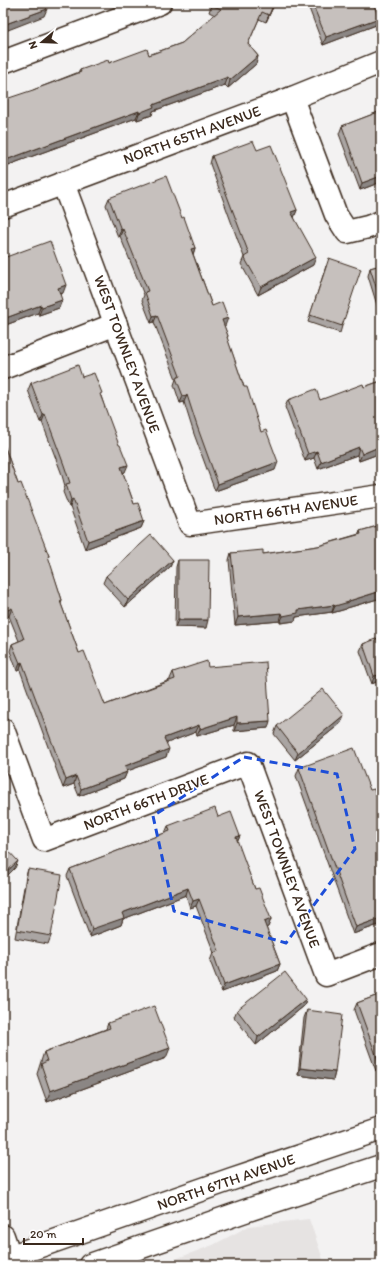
<svg xmlns="http://www.w3.org/2000/svg" width="384" height="1268" viewBox="0 0 384 1268" font-family="Itim,sans-serif">
<rect width="100%" height="100%" fill="#f3f2f2"/>
<filter id="ink" filterUnits="userSpaceOnUse"><feTurbulence type="fractalNoise" baseFrequency=".025" numOctaves="2"/><feDisplacementMap in="SourceGraphic" scale="8" xChannelSelector="R" yChannelSelector="G"/><feConvolveMatrix kernelMatrix="1 2 1 2 8 2 1 2 1" color-interpolation-filters="sRGB"/></filter>
<g filter="url(#ink)">
<path fill="#e6e3e2" d="M 309,1219 L 325,1265 L 159,1265 L 213,1245 L 249,1226 Z"/>
<g fill="none" stroke-linecap="round" stroke-linejoin="round">
<defs>
<g id="minor">
<path d="M 3,62 L 160,3"/>
<path d="M 292,98 L 336,215 L 347,232 L 368,227 L 381,222"/>
<path d="M 63,183 L 190,524 L 381,496"/>
<path d="M 3,206 L 292,98 L 381,62"/>
<path d="M 3,368 L 116,324"/>
<path d="M 3,729 L 44,840 L 248,763 L 326,975 L 381,954"/>
</g>
<g id="major">
<path d="M 3,1236 L 13,1265"/>
<path d="M 3,1259 L 232,1179 L 381,1129"/>
<path d="M 90,1265 L 245,1211 L 381,1166"/>
</g>
</defs>
<use href="#minor" stroke="#3b2a1e" stroke-width="25"/>
<use href="#major" stroke="#3b2a1e" stroke-width="25"/>
<use href="#minor" stroke="#fff" stroke-width="22"/>
<use href="#major" stroke="#fff" stroke-width="22"/>
</g>
<g fill="#aaa5a3" stroke="#3b2a1e">
<path d="M 212,3 L 275,3 L 266,22 L 259,19 L 248,44 L 258,56 L 256,64 L 228,88 L 225,85 L 153,111 L 152,115 L 137,120 L 136,118 L 3,167 L 33,90 L 79,72 L 80,70 L 109,63 L 149,55 L 182,43 L 215,15 L 209,12 Z"/>
<path d="M 307,3 L 373,3 L 376,25 L 323,45 Z"/>
<path d="M 381,111 L 381,182 L 360,190 L 339,134 L 342,126 Z"/>
<path d="M 257,150 L 297,210 L 294,217 L 313,265 L 258,295 L 241,264 L 244,257 L 210,164 L 212,156 Z"/>
<path d="M 109,198 L 182,218 L 195,248 L 193,254 L 212,306 L 225,326 L 224,326 L 228,336 L 227,338 L 244,387 L 261,432 L 275,470 L 215,491 L 194,434 L 184,402 L 180,403 L 174,385 L 176,379 L 154,322 L 151,323 L 142,300 L 144,295 L 120,236 L 118,237 L 106,205 Z"/>
<path d="M 3,255 L 63,293 L 60,294 L 59,308 L 39,315 L 38,313 L 3,326 Z"/>
<path d="M 381,265 L 381,318 L 368,276 L 370,268 Z"/>
<path d="M 326,266 L 342,326 L 340,333 L 308,322 Z"/>
<path d="M 82,377 L 101,396 L 125,472 L 123,473 L 134,504 L 144,521 L 141,528 L 85,549 L 70,507 L 69,507 L 63,492 L 65,486 L 61,472 L 42,422 L 40,422 L 28,390 L 31,383 Z"/>
<path d="M 381,381 L 381,453 L 359,461 L 357,455 L 318,469 L 314,458 L 305,461 L 285,407 L 288,400 L 320,400 L 364,387 Z"/>
<path d="M 3,442 L 18,484 L 49,556 L 48,558 L 62,600 L 61,604 L 79,653 L 105,705 L 170,680 L 170,679 L 173,672 L 208,667 L 268,728 L 234,731 L 234,725 L 197,736 L 196,732 L 166,743 L 166,757 L 127,771 L 124,779 L 79,796 L 74,784 L 63,788 L 20,670 L 17,671 L 10,651 L 12,644 L 19,641 L 9,616 L 3,618 Z"/>
<path d="M 381,525 L 381,598 L 347,608 L 346,609 L 332,613 L 332,612 L 296,617 L 295,621 L 280,623 L 280,621 L 235,625 L 229,560 L 231,553 L 263,554 L 318,546 L 359,534 L 360,531 Z"/>
<path d="M 173,560 L 170,567 L 125,607 L 103,583 L 106,576 Z"/>
<path d="M 178,560 L 206,628 L 175,627 L 176,567 Z"/>
<path d="M 381,637 L 381,695 L 376,682 L 372,684 L 360,651 L 363,644 Z"/>
<path d="M 341,723 L 295,760 L 274,734 L 277,726 Z"/>
<path d="M 299,768 L 370,790 L 381,811 L 381,924 L 353,934 L 296,776 Z"/>
<path d="M 218,817 L 240,836 L 237,842 L 255,889 L 271,919 L 268,927 L 266,927 L 280,964 L 277,971 L 222,992 L 210,961 L 213,953 L 214,953 L 196,906 L 190,908 L 186,895 L 123,919 L 121,925 L 90,937 L 67,876 L 70,869 L 165,833 L 168,826 Z"/>
<path d="M 28,869 L 51,936 L 48,944 L 15,938 L 26,876 Z"/>
<path d="M 381,994 L 381,1069 L 376,1071 L 354,1010 L 357,1003 Z"/>
<path d="M 306,999 L 304,1006 L 256,1045 L 234,1017 L 237,1010 Z"/>
<path d="M 307,1010 L 335,1072 L 333,1080 L 298,1075 L 304,1018 Z"/>
<path d="M 108,1023 L 166,1058 L 47,1102 L 37,1074 L 44,1052 L 106,1029 Z"/>
</g>
<g fill="#8b8684" stroke="#3b2a1e">
<path d="M 274,3 L 275,3 L 266,22 L 269,15 Z"/>
<path d="M 47,9 L 44,16 L 3,32 L 3,25 Z"/>
<path d="M 379,18 L 376,25 L 323,45 L 326,37 Z"/>
<path d="M 258,56 L 256,64 L 228,88 L 230,80 Z"/>
<path d="M 228,77 L 225,85 L 153,111 L 152,115 L 137,120 L 139,113 L 153,105 Z"/>
<path d="M 139,111 L 136,118 L 3,167 L 3,161 Z"/>
<path d="M 381,176 L 381,182 L 360,190 L 362,183 Z"/>
<path d="M 297,210 L 294,218 L 291,212 Z"/>
<path d="M 123,229 L 120,236 L 118,237 L 121,230 Z"/>
<path d="M 195,248 L 193,255 L 191,249 Z"/>
<path d="M 316,257 L 313,265 L 258,295 L 261,287 Z"/>
<path d="M 66,285 L 63,293 L 55,296 L 58,288 Z"/>
<path d="M 62,300 L 59,308 L 39,315 L 42,307 Z"/>
<path d="M 41,305 L 38,313 L 3,326 L 3,319 Z"/>
<path d="M 157,315 L 154,322 L 151,323 L 153,316 Z"/>
<path d="M 228,318 L 225,326 L 220,328 L 222,320 Z"/>
<path d="M 187,395 L 184,402 L 180,403 L 183,396 Z"/>
<path d="M 45,414 L 42,422 L 40,422 L 43,415 Z"/>
<path d="M 381,446 L 381,453 L 359,461 L 362,454 Z"/>
<path d="M 359,447 L 357,455 L 318,469 L 321,462 Z"/>
<path d="M 317,451 L 314,458 L 305,461 L 308,454 Z"/>
<path d="M 278,462 L 275,470 L 215,491 L 218,484 Z"/>
<path d="M 128,465 L 125,472 L 119,474 L 121,467 Z"/>
<path d="M 73,499 L 70,507 L 69,507 L 71,500 Z"/>
<path d="M 144,521 L 141,528 L 85,549 L 88,541 Z"/>
<path d="M 173,560 L 170,567 L 125,607 L 128,600 Z"/>
<path d="M 381,591 L 381,598 L 347,608 L 346,609 L 332,613 L 335,606 L 349,601 Z"/>
<path d="M 334,605 L 332,612 L 296,617 L 295,621 L 280,623 L 283,616 L 298,610 Z"/>
<path d="M 12,608 L 9,616 L 3,618 L 3,612 Z"/>
<path d="M 282,613 L 280,621 L 235,625 L 238,617 Z"/>
<path d="M 178,620 L 208,620 L 206,628 L 175,627 Z"/>
<path d="M 22,662 L 20,670 L 17,671 L 20,663 Z"/>
<path d="M 379,675 L 376,682 L 372,684 L 374,676 Z"/>
<path d="M 344,715 L 341,723 L 295,760 L 298,753 Z"/>
<path d="M 237,717 L 234,725 L 197,736 L 200,729 Z"/>
<path d="M 270,721 L 268,728 L 234,731 L 237,723 Z"/>
<path d="M 199,725 L 196,732 L 162,745 L 164,738 Z"/>
<path d="M 169,749 L 166,757 L 122,773 L 125,766 Z"/>
<path d="M 127,772 L 124,779 L 79,796 L 81,789 Z"/>
<path d="M 76,776 L 74,784 L 63,788 L 66,780 Z"/>
<path d="M 240,836 L 237,843 L 236,837 Z"/>
<path d="M 18,861 L 15,868 L 3,880 L 3,875 Z"/>
<path d="M 188,888 L 186,895 L 123,919 L 121,925 L 90,937 L 92,929 L 122,913 Z"/>
<path d="M 199,899 L 196,906 L 190,908 L 193,901 Z"/>
<path d="M 381,918 L 381,924 L 353,934 L 356,927 Z"/>
<path d="M 271,919 L 268,927 L 262,929 L 264,922 Z"/>
<path d="M 280,964 L 277,971 L 222,992 L 224,985 Z"/>
<path d="M 306,999 L 304,1006 L 256,1045 L 258,1037 Z"/>
<path d="M 170,1048 L 166,1058 L 47,1102 L 50,1091 Z"/>
<path d="M 381,1062 L 381,1069 L 376,1071 L 379,1063 Z"/>
<path d="M 300,1068 L 335,1072 L 333,1080 L 298,1075 Z"/>
</g>
<g fill="#c6c0bd" stroke="#3b2a1e">
<path d="M 3,3 L 45,3 L 47,9 L 3,25 Z"/>
<path d="M 212,3 L 274,3 L 269,15 L 262,12 L 248,44 L 258,56 L 230,80 L 228,77 L 153,105 L 154,107 L 139,113 L 139,111 L 3,161 L 3,100 L 33,90 L 81,72 L 80,70 L 108,60 L 109,63 L 147,49 L 149,55 L 182,43 L 221,9 L 211,5 Z"/>
<path d="M 312,3 L 373,3 L 379,18 L 326,37 Z"/>
<path d="M 381,111 L 381,176 L 362,183 L 342,126 Z"/>
<path d="M 253,141 L 257,150 L 271,145 L 297,210 L 291,212 L 316,257 L 261,287 L 244,257 L 249,254 L 212,156 Z"/>
<path d="M 166,176 L 182,218 L 184,217 L 195,248 L 191,249 L 212,306 L 222,302 L 228,318 L 222,320 L 228,336 L 227,337 L 244,387 L 247,387 L 261,432 L 266,430 L 278,462 L 218,484 L 197,426 L 187,395 L 183,396 L 176,378 L 180,376 L 157,315 L 153,316 L 145,292 L 148,291 L 123,229 L 121,230 L 109,198 Z"/>
<path d="M 50,241 L 66,285 L 58,288 L 62,300 L 42,307 L 41,305 L 3,319 L 3,255 L 5,254 L 6,257 Z"/>
<path d="M 329,258 L 361,269 L 342,326 L 310,315 Z"/>
<path d="M 381,265 L 381,302 L 370,268 Z"/>
<path d="M 78,365 L 82,377 L 94,373 L 102,393 L 100,394 L 119,445 L 120,445 L 128,465 L 121,467 L 134,504 L 138,503 L 144,521 L 88,541 L 73,499 L 71,500 L 66,484 L 70,483 L 64,465 L 45,414 L 43,415 L 31,383 Z"/>
<path d="M 381,381 L 381,446 L 362,454 L 359,447 L 321,462 L 317,451 L 308,454 L 288,400 L 316,389 L 320,400 L 363,384 L 364,387 Z"/>
<path d="M 3,442 L 18,484 L 21,483 L 49,556 L 48,556 L 62,600 L 60,601 L 79,653 L 84,651 L 105,705 L 175,679 L 173,672 L 207,661 L 208,667 L 266,662 L 270,721 L 237,723 L 237,717 L 200,729 L 199,725 L 164,738 L 169,749 L 125,766 L 127,772 L 81,789 L 76,776 L 66,780 L 22,662 L 20,663 L 12,644 L 24,639 L 12,608 L 3,612 Z"/>
<path d="M 381,525 L 381,591 L 349,601 L 349,602 L 335,606 L 334,605 L 298,610 L 298,613 L 283,616 L 282,613 L 238,617 L 231,553 L 263,550 L 263,554 L 318,546 L 361,534 L 360,531 Z"/>
<path d="M 151,535 L 173,560 L 128,600 L 106,576 Z"/>
<path d="M 178,560 L 209,560 L 208,620 L 178,620 Z"/>
<path d="M 381,637 L 381,680 L 379,675 L 374,676 L 363,644 Z"/>
<path d="M 323,689 L 344,715 L 298,753 L 277,726 Z"/>
<path d="M 354,748 L 370,790 L 374,789 L 381,811 L 381,918 L 356,927 L 299,768 Z"/>
<path d="M 215,808 L 218,817 L 231,812 L 240,836 L 236,837 L 255,889 L 259,888 L 271,919 L 264,922 L 280,964 L 224,985 L 213,953 L 219,951 L 199,899 L 193,901 L 188,888 L 122,913 L 124,918 L 92,929 L 70,869 L 170,831 L 168,826 Z"/>
<path d="M 3,845 L 18,861 L 3,875 Z"/>
<path d="M 28,869 L 62,875 L 51,936 L 17,930 Z"/>
<path d="M 285,972 L 306,999 L 258,1037 L 237,1010 Z"/>
<path d="M 381,994 L 381,1062 L 379,1063 L 357,1003 Z"/>
<path d="M 154,1006 L 170,1048 L 50,1091 L 41,1064 L 47,1061 L 44,1052 L 110,1028 L 108,1023 Z"/>
<path d="M 307,1010 L 342,1015 L 335,1072 L 300,1068 Z"/>
</g>
</g>
<path fill="none" stroke="#1d4ed8" stroke-width="3" stroke-dasharray="8 5" stroke-linejoin="round" d="M 244,757 L 337,774 L 355,849 L 286,943 L 174,911 L 153,816 Z"/>
<g text-anchor="middle" stroke-width="3" stroke-linejoin="round" paint-order="stroke">
<g font-size="15" fill="#3b2a1e" stroke="#fff">
<text transform="translate(192 135) rotate(-20)" y="5">NORTH 65TH AVENUE</text>
<text transform="translate(127 354) rotate(70)" y="5">WEST TOWNLEY AVENUE</text>
<text transform="translate(286 510) rotate(-8)" y="5">NORTH 66TH AVENUE</text>
<text transform="translate(146 802) rotate(-21)" y="5">NORTH 66TH DRIVE</text>
<text transform="translate(287 869) rotate(70)" y="5">WEST TOWNLEY AVENUE</text>
<text transform="translate(226 1182) rotate(-19)" y="5">NORTH 67TH AVENUE</text>
</g>
</g>
<rect width="384" height="1268" fill="none" stroke="#fff" stroke-width="16"/>
<rect x="8" y="8" width="368" height="1252" fill="none" stroke="#3b2a1e" stroke-width="1.5" filter="url(#ink)"/>
<g transform="translate(42 42) rotate(251)" stroke="#ffffff" stroke-width="3" paint-order="stroke">
<path d="M0-3L7 15L0 10L-7 15Z" fill="#3b2a1e"/>
<text y="-6" font-size="11" font-weight="bold" text-anchor="middle" fill="#3b2a1e">N</text>
</g>
<path d="M24 1238v6h59v-6" fill="none" stroke="#3b2a1e" stroke-width="2"/>
<text x="30" y="1238" font-size="12" fill="#3b2a1e" stroke="#ffffff" stroke-width="3" paint-order="stroke">20 m</text>
</svg>
